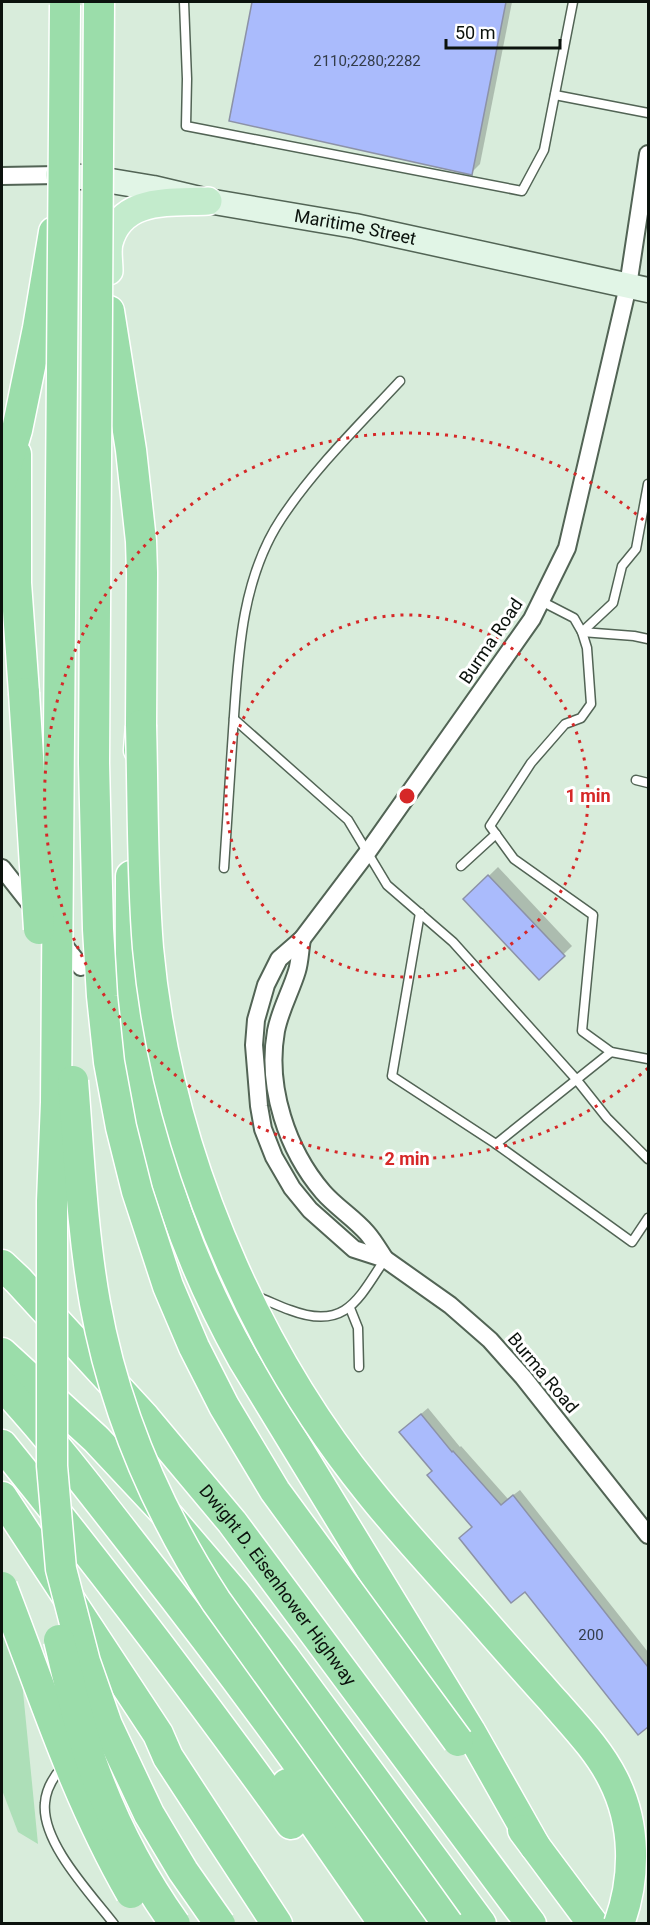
<svg xmlns="http://www.w3.org/2000/svg" width="650" height="1925" viewBox="0 0 650 1925" font-family="Roboto,sans-serif">
<rect width="100%" height="100%" fill="#d8ecdb"/>
<path fill="#addfb8" d="M 2,1608 L 20,1661 L 38,1844 L 18,1832 L 2,1790 Z"/>
<g fill="#0003">
<path d="M 254,2 L 512,2 L 480,164 L 471,173 L 231,119 Z"/>
<path d="M 498,867 L 572,946 L 539,978 L 465,899 Z"/>
<path d="M 428,1408 L 460,1447 L 461,1446 L 508,1499 L 520,1490 L 648,1652 L 648,1725 L 638,1733 L 474,1527 L 408,1425 Z"/>
</g>
<g fill="#aabbfc" stroke="#8c92a7" stroke-width="1.5">
<path d="M 252,2 L 506,2 L 472,175 L 229,121 Z"/>
<path d="M 488,875 L 565,956 L 539,980 L 463,899 Z"/>
<path d="M 421,1414 L 452,1452 L 453,1451 L 501,1505 L 513,1495 L 648,1667 L 648,1727 L 638,1735 L 525,1592 L 511,1603 L 459,1538 L 472,1527 L 427,1475 L 432,1471 L 399,1432 Z"/>
</g>
<g fill="none" stroke-linecap="round" stroke-linejoin="round">
<defs>
<g id="service">
<path d="M 184,2 L 187,79 L 186,126 L 522,191 L 544,150 L 573,2"/>
<path d="M 555,95 L 648,113"/>
<path d="M 648,484 L 636,549 L 622,566 L 613,603 L 582,632 L 587,648 L 591,704 L 581,718 L 565,724 L 531,763 L 490,826 L 514,859 L 593,915 L 582,1031 L 611,1052 L 648,1059"/>
<path d="M 541,601 L 574,618 L 582,632 L 634,636 L 648,639"/>
<path d="M 234,719 L 348,820 L 387,885 L 453,942 L 576,1079 L 607,1118 L 648,1159"/>
<path d="M 636,780 L 648,783"/>
<path d="M 461,866 L 496,834"/>
<path d="M 224,868 C 227,822 230,777 233,731 C 238,660 240,581 281,519 C 314,469 359,425 400,381"/>
<path d="M 420,913 L 392,1076 L 496,1144 L 632,1242 L 648,1218"/>
<path d="M 496,1144 L 611,1052"/>
<path d="M 255,1296 C 267,1300 278,1306 290,1310 C 345,1331 358,1300 385,1259"/>
<path d="M 350,1308 L 358,1328 L 359,1367"/>
<path d="M 63,1766 C 54,1776 46,1788 45,1803 C 41,1842 90,1893 114,1924"/>
</g>
<g id="minor">
<path d="M 648,154 L 628,286 L 567,548 L 532,619 L 367,853 L 302,939 L 279,959 L 266,985 L 256,1020 L 254,1045 L 259,1106 L 263,1129 L 274,1157 L 292,1188 L 310,1210 L 354,1249 L 385,1259 L 450,1305 L 490,1340 L 523,1377 L 648,1535"/>
<path d="M 2,176 L 58,175"/>
<path d="M 2,868 L 35,910"/>
<path d="M 59,939 L 81,967"/>
<path d="M 302,939 C 300,950 300,961 297,971 C 291,991 280,1010 276,1031 C 266,1087 287,1150 323,1192 C 336,1207 354,1218 367,1233 C 374,1241 379,1250 385,1259"/>
</g>
<g id="secondary">
<path id="s1" d="M 58,175 L 93,178 L 153,188 L 208,201 L 355,226 L 648,290"/>
</g>
<path id="primary" d="M 109,271 C 109,262 107,251 109,243 C 121,196 171,203 208,201"/>
<g id="motorway">
<path d="M 109,311 L 131,450 L 141,541 L 142,573 L 141,725 L 139,750"/>
<path d="M 16,454 L 16,583 L 24,693"/>
<path d="M 2,480 L 17,430 L 38,328 L 54,232"/>
<path d="M 131,876 C 131,914 130,952 132,990 C 140,1121 179,1245 243,1359 L 470,1731 L 535,1846"/>
<path id="s2" d="M 2,1265 L 18,1280 L 145,1418 L 232,1522 L 531,1924"/>
<path d="M 2,1353 L 96,1439 L 170,1518 L 235,1594 L 284,1657 L 481,1924"/>
<path d="M 2,1385 C 53,1440 99,1501 145,1560 C 238,1678 326,1800 411,1924"/>
<path d="M 2,1445 C 102,1568 198,1695 291,1824"/>
<path d="M 2,1497 L 158,1734 L 168,1757 L 277,1924"/>
<path d="M 287,1784 L 384,1924"/>
<path d="M 523,1830 L 593,1924"/>
</g>
</defs>
<use href="#service" stroke="#526455" stroke-width="11"/>
<use href="#minor" stroke="#526455" stroke-width="20"/>
<use href="#secondary" stroke="#526455" stroke-width="27"/>
<use href="#primary" stroke="#fff" stroke-width="30"/>
<use href="#motorway" stroke="#fff" stroke-width="33"/>
<use href="#service" stroke="#fff" stroke-width="8"/>
<use href="#minor" stroke="#fff" stroke-width="16"/>
<use href="#secondary" stroke="#e1f5e6" stroke-width="24"/>
<use href="#primary" stroke="#c3ebcc" stroke-width="27"/>
<use href="#motorway" stroke="#9bddaa" stroke-width="30"/>
<defs>
<g id="motorway-bridge">
<path d="M 99,2 L 94,763 L 98,929 L 102,996 L 109,1062 L 121,1127 L 137,1191 L 168,1286 L 194,1347 L 224,1406 L 275,1491 L 458,1741"/>
<path d="M 65,5 L 56,1102 L 52,1201 L 52,1466 L 61,1569 L 85,1662 L 107,1725 L 149,1814 L 183,1871 L 220,1924"/>
<path d="M 24,693 L 39,929"/>
<path d="M 141,725 C 143,799 142,874 148,948 C 158,1057 188,1166 233,1267 C 268,1346 314,1423 369,1491 C 404,1535 443,1576 480,1618 C 505,1647 531,1676 556,1704 C 577,1728 599,1751 613,1779 C 636,1824 636,1877 619,1924"/>
<path d="M 73,1081 C 79,1155 82,1230 95,1303 C 114,1409 157,1510 216,1601 L 448,1924"/>
<path d="M 2,1587 C 42,1690 75,1796 131,1893"/>
<path d="M 59,1640 C 69,1681 78,1724 92,1764 C 112,1820 140,1875 175,1924"/>
</g>
</defs>
<use href="#motorway-bridge" stroke="#fff" stroke-width="33" stroke-linecap="butt"/>
<use href="#motorway-bridge" stroke="#9bddaa" stroke-width="30"/>
</g>
<g fill="none" stroke="#d62828" stroke-width="3" stroke-dasharray="3 6">
<circle cx="407" cy="796" r="181"/>
<path d="M648 1068A363 363 0 1 1 648 524"/>
</g>
<g text-anchor="middle" stroke-width="6" stroke-linejoin="round" paint-order="stroke">
<g font-size="15" fill="#333c49">
<text x="367" y="66">2110;2280;2282</text>
<text x="591" y="1640">200</text>
</g>
<g font-size="18" fill="#0b120d" stroke="#fff">
<text dy="6" stroke="none"><textPath href="#s1" startOffset="302">Maritime Street</textPath></text>
<text transform="translate(491 641) rotate(-56)" y="6">Burma Road</text>
<text transform="translate(543 1373) rotate(50)" y="6">Burma Road</text>
<text dy="6" stroke="none"><textPath href="#s2" startOffset="423">Dwight D. Eisenhower Highway</textPath></text>
</g>
</g>
<circle cx="407" cy="796" r="9" fill="#d62828" stroke="#fff" stroke-width="3"/>
<g font-size="18" text-anchor="middle" font-weight="bold" fill="#d62828" stroke="#fff" stroke-width="6" stroke-linejoin="round" paint-order="stroke">
<text x="588" y="802">1 min</text>
<text x="407" y="1165">2 min</text>
</g>
<rect width="650" height="1925" fill="none" stroke="#0b120d" stroke-width="6"/>
<path d="M446 39v9h114v-9" fill="none" stroke="#0b120d" stroke-width="3"/>
<text x="455" y="39" font-size="18" fill="#0b120d" stroke="#ffffff" stroke-width="4.5" paint-order="stroke">50 m</text>
</svg>
